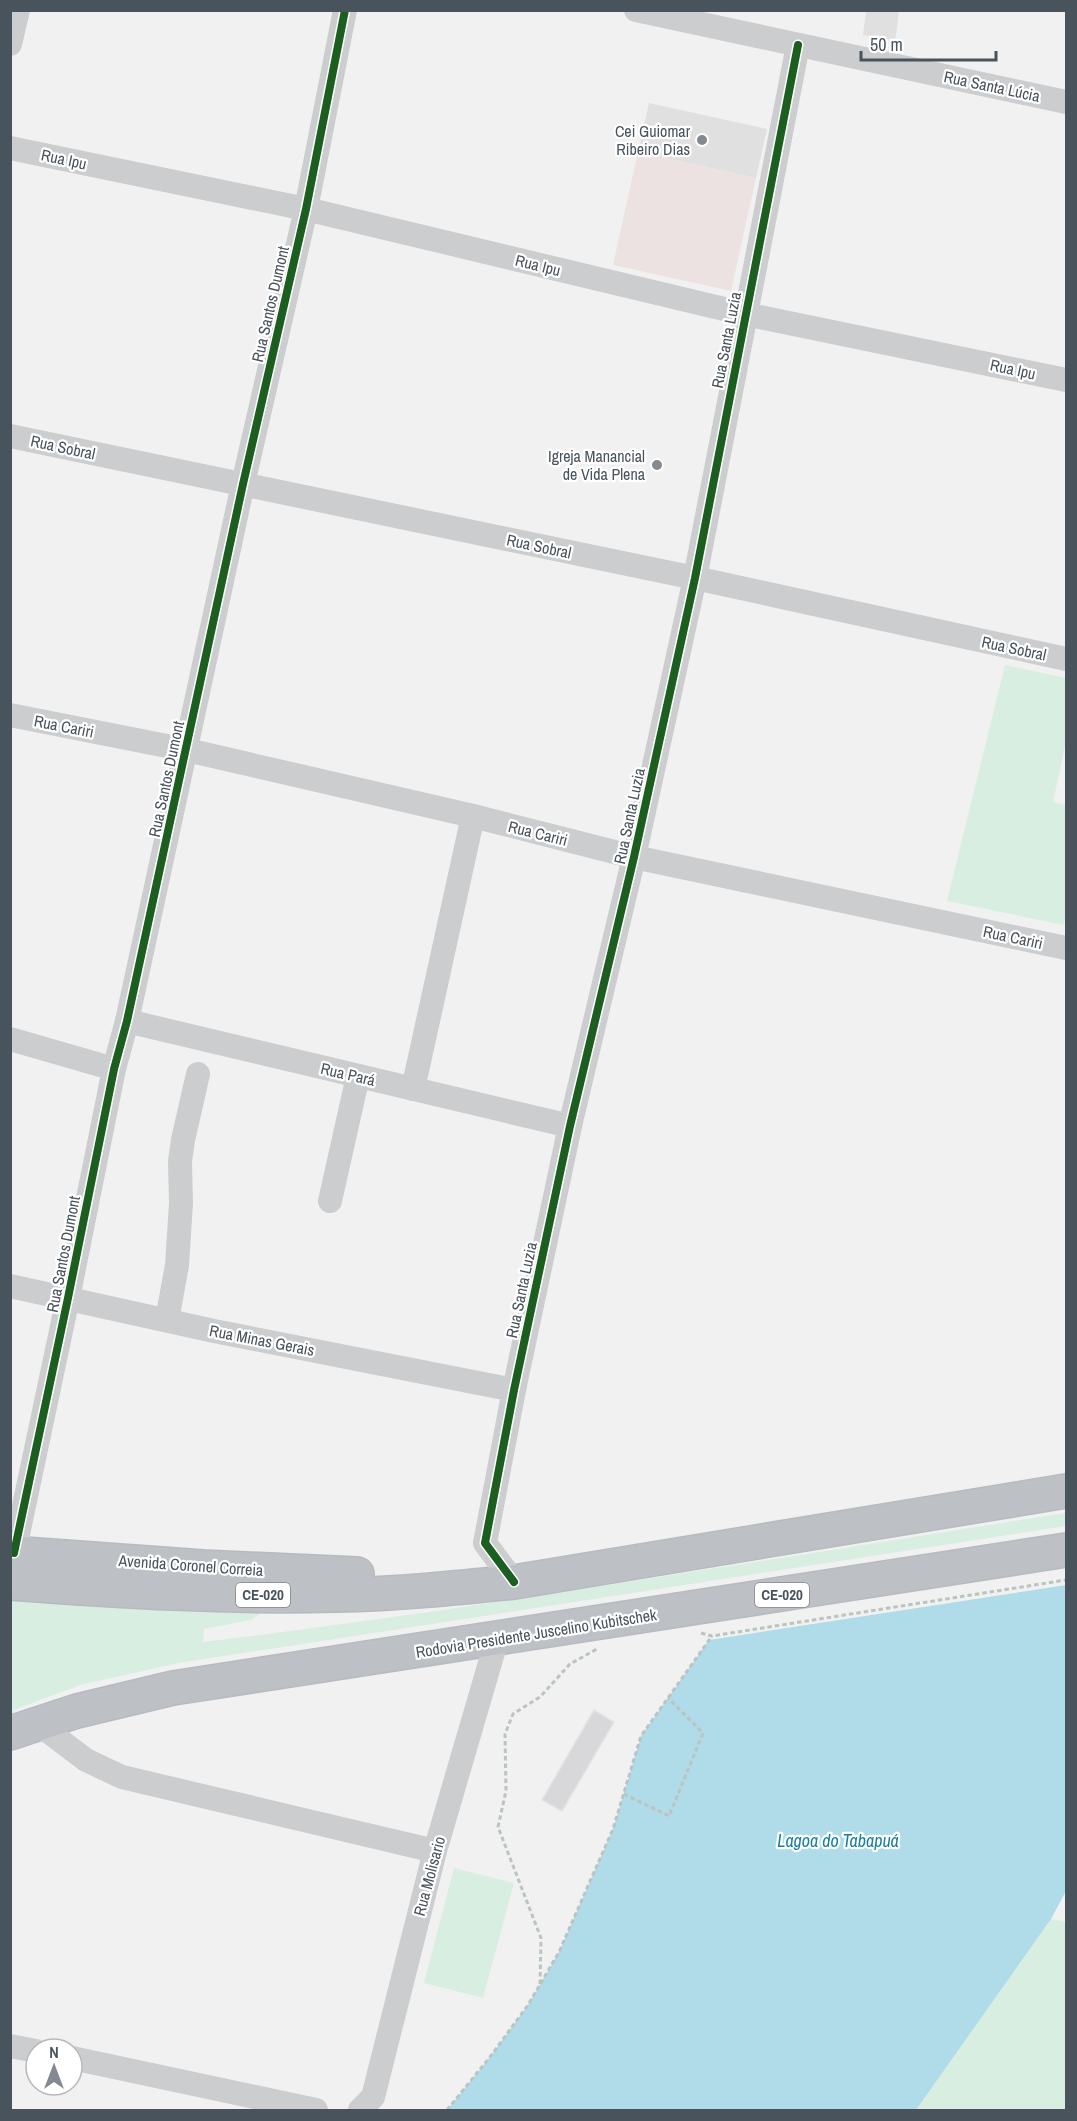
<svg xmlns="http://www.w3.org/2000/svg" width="1077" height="2121" viewBox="0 0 1077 2121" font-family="'Archivo Narrow',sans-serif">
<rect width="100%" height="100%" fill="#f2f1f1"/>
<g fill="#e0e0e0">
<path d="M 866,11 L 899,11 L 895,42 L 863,35 Z"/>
<path d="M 649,103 L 767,129 L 756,178 L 638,152 Z"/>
</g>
<path fill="#ece2e1" d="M 638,152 L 756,178 L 731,291 L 613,265 Z"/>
<g fill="#d8eee1">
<path d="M 1005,665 L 1066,678 L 1066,742 L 1053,802 L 1066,805 L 1066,912 L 1064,925 L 947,901 Z"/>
<path d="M 1066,1513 L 1066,1526 L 179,1663 L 80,1685 L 11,1711 L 10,1594 L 271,1606 L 251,1620 L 204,1629 L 203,1642 C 492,1607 779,1557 1066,1513 Z"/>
<path d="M 454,1868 L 514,1883 L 483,1998 L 424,1983 Z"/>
<path d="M 1051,1919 L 1066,1922 L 1066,2110 L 916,2110 Z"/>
</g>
<path fill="#b0dbe9" d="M 1066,1585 L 1066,1891 L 1051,1919 L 916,2110 L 447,2110 L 490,2057 L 528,2005 L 559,1952 L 613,1829 L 641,1736 L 709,1640 Z"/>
<path fill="#d8d8da" stroke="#e3e3e4" stroke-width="1.5" d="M 594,1710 L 614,1722 L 562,1811 L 542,1800 Z"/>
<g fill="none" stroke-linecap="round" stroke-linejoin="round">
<defs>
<g id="highway">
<path d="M 10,1553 L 203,1567 L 357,1574"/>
<path d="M 10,1583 C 119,1591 229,1598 338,1595 C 397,1594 456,1588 514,1582 L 1066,1491"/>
<path d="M 10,1733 L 77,1711 L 173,1688 L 1066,1550"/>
</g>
</defs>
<use href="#highway" stroke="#b7bbc0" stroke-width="36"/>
<g stroke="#bac4c1" stroke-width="3" stroke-dasharray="4.5 3" stroke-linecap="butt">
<path d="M 701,1633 L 712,1636 L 1066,1580"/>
<path d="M 624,1794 L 669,1816 L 703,1733 L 668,1698"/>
<path d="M 540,1984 L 541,1938 L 498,1827 L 506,1791 L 505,1734 L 513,1714 L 540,1697 L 570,1664 L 597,1649"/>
<path d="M 447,2110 L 490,2057 L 528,2005 L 559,1952 L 613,1829 L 641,1736 L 712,1636"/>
</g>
<g stroke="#cbcdcf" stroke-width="24">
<path d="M 636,10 L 1066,102"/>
<path d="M 10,44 L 18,10"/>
<path d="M 10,148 L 306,209 L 745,314 L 1066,380"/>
<path d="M 10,436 L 695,578 L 1066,659"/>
<path d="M 10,715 L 187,750 L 473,816 L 634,857 L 1066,948"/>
<path d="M 127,1021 L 570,1126"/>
<path d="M 10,1039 L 114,1069"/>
<path d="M 413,1089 L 473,816"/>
<path d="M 330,1201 L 358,1076"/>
<path d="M 10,1286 L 214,1331 L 514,1390"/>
<path d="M 167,1320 L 177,1265 L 181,1203 L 180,1161 L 183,1140 L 198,1074"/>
<path d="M 14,1553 L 68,1298 L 114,1069 L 127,1021 L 243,484 L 306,209 L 345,10"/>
<path d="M 514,1582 L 485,1543 L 514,1390 L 570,1126 L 634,857 L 695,578 L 798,45"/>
<path d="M 37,1723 L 86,1760 L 122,1777 L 435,1851"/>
<path d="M 10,2046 L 36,2051"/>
<path d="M 72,2058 L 316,2110"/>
<path d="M 360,2110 L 373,2097 L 435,1851 L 497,1639"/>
</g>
<use href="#highway" stroke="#bdc1c5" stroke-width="33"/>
<defs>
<g id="cycleway">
<path d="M 14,1553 L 68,1298 L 114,1069 L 127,1021 L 243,484 L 306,209 L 345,10"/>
<path d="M 514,1582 L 485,1543 L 514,1390 L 570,1126 L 634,857 L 695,578 L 798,45"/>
</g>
</defs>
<use href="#cycleway" stroke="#fff" stroke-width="11"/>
<use href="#cycleway" stroke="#1b5e20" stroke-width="8"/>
</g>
<g fill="#848a90" stroke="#fff" stroke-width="2">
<circle cx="702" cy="140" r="6"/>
<circle cx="657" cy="465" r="6"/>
</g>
<g text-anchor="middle" stroke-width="4.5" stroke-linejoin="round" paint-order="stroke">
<g fill="#fff" stroke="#80878d" stroke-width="1.5">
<rect x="236" y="1583" width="54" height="24" rx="4.5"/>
<rect x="755" y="1583" width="54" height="24" rx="4.5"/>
</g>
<g font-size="15" font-weight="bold" fill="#49535c">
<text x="263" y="1600">CE-020</text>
<text x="782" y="1600">CE-020</text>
</g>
<g font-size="16" fill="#49535c" stroke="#fff">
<text transform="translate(992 86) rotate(12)" y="6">Rua Santa Lúcia</text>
<text transform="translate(64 159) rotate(12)" y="6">Rua Ipu</text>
<text transform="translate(538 265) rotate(14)" y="6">Rua Ipu</text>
<text transform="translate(270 304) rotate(-77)" y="6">Rua Santos Dumont</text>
<text transform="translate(726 340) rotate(-79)" y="6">Rua Santa Luzia</text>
<text transform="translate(1013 369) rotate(12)" y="6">Rua Ipu</text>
<text transform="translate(63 447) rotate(12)" y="6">Rua Sobral</text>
<text transform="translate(539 546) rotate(12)" y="6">Rua Sobral</text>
<text transform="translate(1014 648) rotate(12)" y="6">Rua Sobral</text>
<text transform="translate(64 726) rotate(11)" y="6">Rua Cariri</text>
<text transform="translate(166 779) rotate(-78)" y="6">Rua Santos Dumont</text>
<text transform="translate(629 816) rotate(-78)" y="6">Rua Santa Luzia</text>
<text transform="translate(538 833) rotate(14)" y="6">Rua Cariri</text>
<text transform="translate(1013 937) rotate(12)" y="6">Rua Cariri</text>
<text transform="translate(348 1074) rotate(13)" y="6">Rua Pará</text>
<text transform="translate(63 1254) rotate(-79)" y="6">Rua Santos Dumont</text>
<text transform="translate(521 1290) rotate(-78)" y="6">Rua Santa Luzia</text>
<text transform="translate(262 1340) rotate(11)" y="6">Rua Minas Gerais</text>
<text transform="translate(191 1565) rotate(4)" y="6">Avenida Coronel Correia</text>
<text transform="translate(536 1633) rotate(-9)" y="6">Rodovia Presidente Juscelino Kubitschek</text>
<text transform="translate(429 1876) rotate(-75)" y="6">Rua Molisario</text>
</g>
<g font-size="16" fill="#49535c" stroke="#fff" text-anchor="end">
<text x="690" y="137">Cei Guiomar<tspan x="690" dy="18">Ribeiro Dias</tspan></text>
<text x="645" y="462">Igreja Manancial<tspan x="645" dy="18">de Vida Plena</tspan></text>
</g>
<g font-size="18" font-style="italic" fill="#177fa2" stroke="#fff">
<text x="838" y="1847">Lagoa do Tabapuá</text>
</g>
</g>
<rect width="1077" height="2121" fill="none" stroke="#49535c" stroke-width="24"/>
<g transform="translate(54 2067)"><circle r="28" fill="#ffffff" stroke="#b6babe" stroke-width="1.5"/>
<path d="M0-4.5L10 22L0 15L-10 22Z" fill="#848a90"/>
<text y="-9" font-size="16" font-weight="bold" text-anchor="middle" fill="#49535c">N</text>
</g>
<path d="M861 51v9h135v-9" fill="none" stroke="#49535c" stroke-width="3"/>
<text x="870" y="51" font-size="18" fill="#49535c" stroke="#ffffff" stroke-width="4.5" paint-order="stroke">50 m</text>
</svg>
